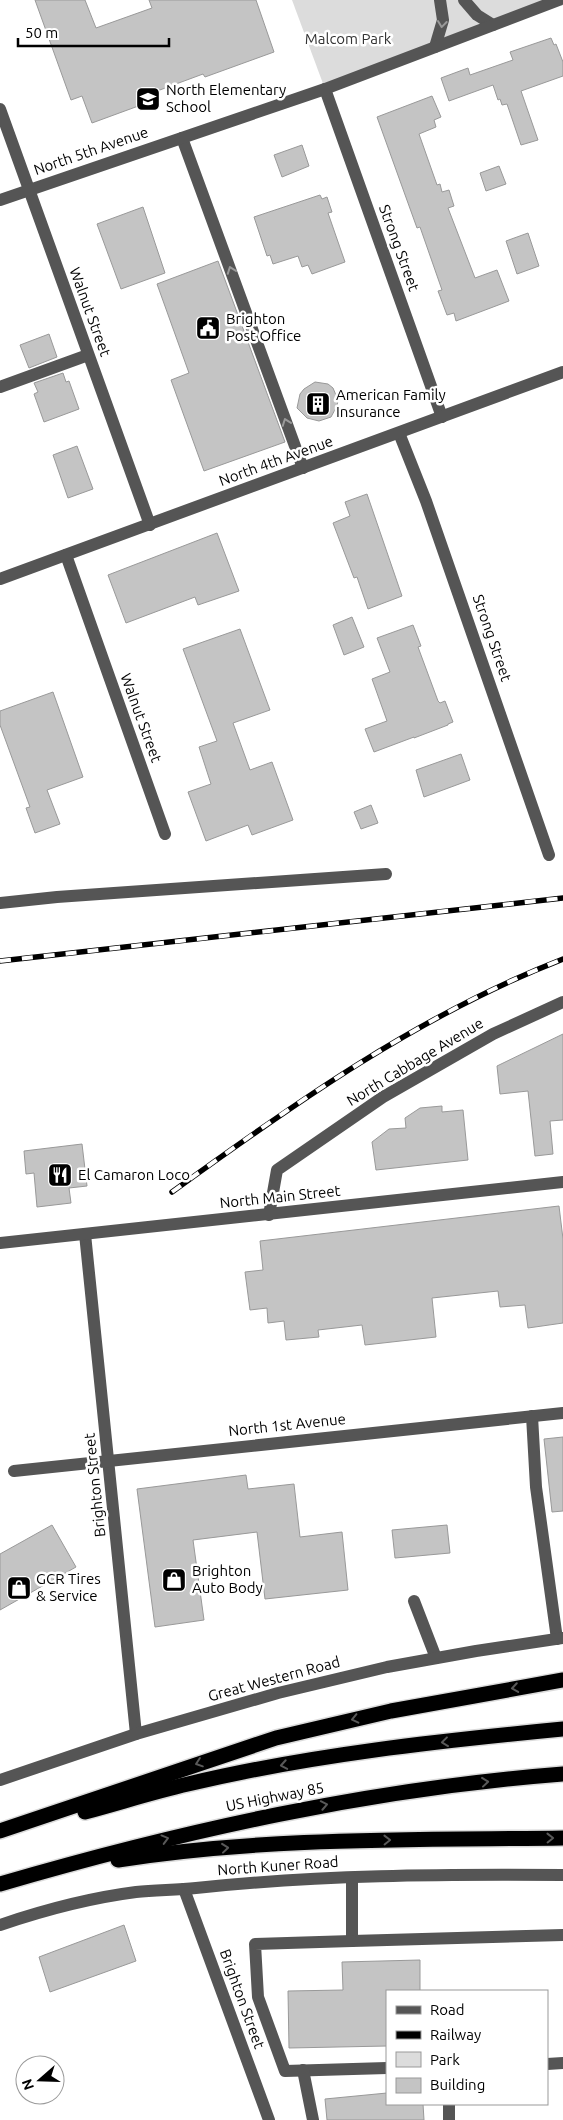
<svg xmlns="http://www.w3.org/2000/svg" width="563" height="2120" viewBox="0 0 563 2120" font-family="Ubuntu,sans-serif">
<rect width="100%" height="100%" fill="#fff"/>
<path fill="#dcdcdc" d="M 292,0 L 559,0 L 325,89 Z"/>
<g fill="#c4c4c4" stroke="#999">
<path d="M 35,0 L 85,0 L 96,28 L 152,8 L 149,0 L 256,0 L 274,52 L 205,77 L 203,74 L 149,94 L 152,101 L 92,123 L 82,96 L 71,100 Z"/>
<path d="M 551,38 L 554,45 L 556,44 L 563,62 L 563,76 L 521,91 L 538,140 L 521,145 L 507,104 L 502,105 L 500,99 L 498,100 L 493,85 L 449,101 L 441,78 L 468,68 L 470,75 L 513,60 L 510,52 Z"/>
<path d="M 432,96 L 441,117 L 434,120 L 436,127 L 419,134 L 437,185 L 440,184 L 442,192 L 449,190 L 454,206 L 448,208 L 475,278 L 497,270 L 509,301 L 456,321 L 454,313 L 447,315 L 438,291 L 442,290 L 420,227 L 417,228 L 377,117 Z"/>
<path d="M 302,145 L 309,166 L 282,177 L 274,155 Z"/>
<path d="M 499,166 L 506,184 L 486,191 L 480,173 Z"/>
<path d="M 320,195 L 322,199 L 327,197 L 332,212 L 328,213 L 345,262 L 312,274 L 308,265 L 302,267 L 298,256 L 273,264 L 270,255 L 267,256 L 254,217 Z"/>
<path d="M 143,207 L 165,273 L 121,289 L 97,224 Z"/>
<path d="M 528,233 L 539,266 L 517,274 L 506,241 Z"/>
<path d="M 218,261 L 285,442 L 204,471 L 171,380 L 189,373 L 157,284 Z"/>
<path d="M 49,334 L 57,357 L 29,368 L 20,345 Z"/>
<path d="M 63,373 L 66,382 L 69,381 L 79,409 L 44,422 L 34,394 L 38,392 L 34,383 Z"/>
<path d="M 315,382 L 328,384 L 333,388 L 338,400 L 337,406 L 331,417 L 319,421 L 307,418 L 297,408 L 300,394 L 304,389 Z"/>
<path d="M 77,446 L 93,489 L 68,498 L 53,455 Z"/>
<path d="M 367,494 L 402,596 L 368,609 L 357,577 L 354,578 L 333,523 L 350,516 L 345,502 Z"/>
<path d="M 217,533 L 239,591 L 198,605 L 195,597 L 126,623 L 108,575 Z"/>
<path d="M 352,617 L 364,647 L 344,655 L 333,625 Z"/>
<path d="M 413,625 L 421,646 L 418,647 L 438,701 L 440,703 L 445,701 L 453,722 L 448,724 L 448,725 L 414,738 L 414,737 L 374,752 L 365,729 L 387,721 L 372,679 L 390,672 L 377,638 Z"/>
<path d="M 240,629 L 270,710 L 233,723 L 250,770 L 272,762 L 293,820 L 252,835 L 248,825 L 206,841 L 188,792 L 211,784 L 199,747 L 217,741 L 183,649 Z"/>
<path d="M 53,692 L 83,777 L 47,790 L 60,824 L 35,833 L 26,808 L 30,807 L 0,725 L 0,711 Z"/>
<path d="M 461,754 L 470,780 L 424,797 L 416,770 Z"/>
<path d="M 371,805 L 378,823 L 361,829 L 354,812 Z"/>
<path d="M 563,1034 L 563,1120 L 550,1121 L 553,1154 L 535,1156 L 528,1091 L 500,1094 L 497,1066 Z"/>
<path d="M 442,1106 L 442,1112 L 463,1110 L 468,1160 L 376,1170 L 372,1142 L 389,1129 L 406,1128 L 405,1118 L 420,1108 Z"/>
<path d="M 82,1144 L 87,1186 L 69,1188 L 71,1203 L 37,1207 L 34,1173 L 26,1174 L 24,1151 Z"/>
<path d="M 559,1206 L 563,1239 L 563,1323 L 528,1328 L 525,1305 L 500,1307 L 498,1291 L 432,1298 L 436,1337 L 365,1345 L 362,1325 L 318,1330 L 319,1337 L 286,1340 L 284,1321 L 268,1323 L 267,1308 L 250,1310 L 245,1272 L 263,1270 L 260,1241 Z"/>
<path d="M 563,1437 L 563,1511 L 552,1512 L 544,1439 Z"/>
<path d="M 246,1475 L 248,1489 L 294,1484 L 300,1537 L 342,1532 L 348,1590 L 265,1599 L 257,1532 L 193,1540 L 204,1620 L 155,1627 L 137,1489 Z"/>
<path d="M 52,1525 L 76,1567 L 0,1610 L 0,1554 Z"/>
<path d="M 447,1525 L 450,1553 L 395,1558 L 392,1530 Z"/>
<path d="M 124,1925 L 136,1961 L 50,1992 L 39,1957 Z"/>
<path d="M 420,1960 L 420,1991 L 387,1991 L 387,2046 L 289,2048 L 288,1991 L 343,1990 L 342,1962 Z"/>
<path d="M 387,2093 L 387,2104 L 423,2104 L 424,2120 L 327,2120 L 325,2099 Z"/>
</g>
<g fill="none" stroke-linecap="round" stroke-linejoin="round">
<defs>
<g id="highway">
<path d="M 85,1812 C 119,1803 153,1792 188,1784 C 310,1755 438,1741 563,1729"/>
<path d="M 0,1831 L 276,1738 L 391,1711 L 563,1680"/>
<path d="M 118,1860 C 265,1837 415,1840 563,1838"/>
<path d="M 0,1884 C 185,1830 371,1789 563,1774"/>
</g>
</defs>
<use href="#highway" stroke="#dbdbdb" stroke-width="18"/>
<g stroke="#555" stroke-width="12">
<path d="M 464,0 L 477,15 L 493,25"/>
<path d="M 435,47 L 443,20 L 440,0"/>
<path d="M 325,89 L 442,417"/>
<path d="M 0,109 L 150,525"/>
<path d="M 182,138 L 303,468"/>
<path d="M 0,200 L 325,89 L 559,0"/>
<path d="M 0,387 L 88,355"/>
<path d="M 399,433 L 426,501 L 549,855"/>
<path d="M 66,555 L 165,834"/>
<path d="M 0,579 L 563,372"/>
<path d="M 0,903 L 57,897 L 386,874"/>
<path d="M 269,1215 L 277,1170 L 383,1097 L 493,1034 L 563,1002"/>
<path d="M 85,1234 L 136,1734"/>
<path d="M 0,1243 L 563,1182"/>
<path d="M 532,1416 L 536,1487 L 557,1639"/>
<path d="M 14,1471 L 563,1413"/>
<path d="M 414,1601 L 436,1658"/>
<path d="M 0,1780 L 136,1734 L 278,1693 L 387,1667 L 476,1651 L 563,1638"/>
<path d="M 352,1878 L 352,1941 L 563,1935"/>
<path d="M 184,1889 L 269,2120"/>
<path d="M 0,1925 C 44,1910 89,1898 136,1892 C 156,1890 176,1890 196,1888 C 318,1875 441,1874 563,1875"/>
<path d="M 352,1941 L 255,1944 L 258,1997 L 285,2071 L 387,2068"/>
<path d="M 547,2064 L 563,2063"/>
<path d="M 303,2070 L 313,2120"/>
<path d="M 449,2104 L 449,2120"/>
</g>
<use href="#highway" stroke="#000" stroke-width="15"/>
<defs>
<g id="rail">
<path d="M 0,961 L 563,898"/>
<path d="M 172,1192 C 295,1103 421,1014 563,959"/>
</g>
</defs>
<use href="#rail" stroke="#000" stroke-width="5.5"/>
<use href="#rail" stroke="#fff" stroke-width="4" stroke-dasharray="11" stroke-linecap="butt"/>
</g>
<defs><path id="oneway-chevron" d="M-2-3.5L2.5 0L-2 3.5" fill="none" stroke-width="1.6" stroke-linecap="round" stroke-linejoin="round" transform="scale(1.25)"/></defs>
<g stroke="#999">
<use href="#oneway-chevron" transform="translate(442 24) rotate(97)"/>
<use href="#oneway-chevron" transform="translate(231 270) rotate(-110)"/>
<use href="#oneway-chevron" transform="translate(286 422) rotate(-110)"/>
</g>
<g stroke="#595959">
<use href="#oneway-chevron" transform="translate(515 1688) rotate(171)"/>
<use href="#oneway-chevron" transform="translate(355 1719) rotate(167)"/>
<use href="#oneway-chevron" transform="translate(445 1742) rotate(173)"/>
<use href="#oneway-chevron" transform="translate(199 1763) rotate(161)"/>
<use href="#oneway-chevron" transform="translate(284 1765) rotate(170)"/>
<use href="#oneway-chevron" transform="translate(485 1782) rotate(-6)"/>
<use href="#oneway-chevron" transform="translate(324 1805) rotate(-11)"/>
<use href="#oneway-chevron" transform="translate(550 1838) rotate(-1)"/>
<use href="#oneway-chevron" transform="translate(165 1839) rotate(-15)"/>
<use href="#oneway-chevron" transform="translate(387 1840) rotate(-1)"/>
<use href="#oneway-chevron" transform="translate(225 1848) rotate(-6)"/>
</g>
<defs>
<symbol id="school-square" viewBox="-11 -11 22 22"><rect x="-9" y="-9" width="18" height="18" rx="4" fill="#000" stroke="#fff"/><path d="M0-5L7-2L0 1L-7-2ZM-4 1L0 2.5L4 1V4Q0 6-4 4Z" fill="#fff"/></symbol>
<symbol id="civic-square" viewBox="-11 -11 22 22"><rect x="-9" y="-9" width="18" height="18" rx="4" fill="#000" stroke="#fff"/><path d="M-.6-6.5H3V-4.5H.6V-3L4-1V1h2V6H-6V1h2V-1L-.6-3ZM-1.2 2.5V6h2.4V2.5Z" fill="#fff"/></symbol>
<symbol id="building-square" viewBox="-11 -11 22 22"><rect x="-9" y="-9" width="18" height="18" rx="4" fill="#000" stroke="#fff"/><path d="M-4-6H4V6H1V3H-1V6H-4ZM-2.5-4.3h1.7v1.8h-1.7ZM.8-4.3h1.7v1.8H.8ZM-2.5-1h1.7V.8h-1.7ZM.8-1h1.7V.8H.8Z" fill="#fff"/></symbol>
<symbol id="restaurant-square" viewBox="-11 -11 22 22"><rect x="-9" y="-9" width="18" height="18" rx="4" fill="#000" stroke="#fff"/><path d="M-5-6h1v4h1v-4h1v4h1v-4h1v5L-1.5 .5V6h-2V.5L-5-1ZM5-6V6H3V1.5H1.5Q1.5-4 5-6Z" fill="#fff"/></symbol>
<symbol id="shop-square" viewBox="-11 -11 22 22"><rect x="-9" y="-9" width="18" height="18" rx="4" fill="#000" stroke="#fff"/><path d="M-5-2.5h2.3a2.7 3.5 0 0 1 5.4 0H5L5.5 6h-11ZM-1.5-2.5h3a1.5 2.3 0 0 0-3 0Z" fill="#fff"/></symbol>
</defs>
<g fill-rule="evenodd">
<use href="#school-square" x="134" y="85" width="28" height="28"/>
<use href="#civic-square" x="194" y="314" width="28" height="28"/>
<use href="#building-square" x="304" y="390" width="28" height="28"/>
<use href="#restaurant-square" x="46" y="1161" width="28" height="28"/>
<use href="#shop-square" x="160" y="1566" width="28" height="28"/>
<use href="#shop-square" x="5" y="1574" width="28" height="28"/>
</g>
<g text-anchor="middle" stroke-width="5" stroke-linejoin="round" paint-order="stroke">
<g font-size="15" fill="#333" stroke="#fff">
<text x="348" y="44">Malcom Park</text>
</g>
<g font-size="15" fill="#000" stroke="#fff" text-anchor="start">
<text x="166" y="95">North Elementary<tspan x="166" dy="17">School</tspan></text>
<text x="226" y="324">Brighton<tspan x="226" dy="17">Post Office</tspan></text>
<text x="336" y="400">American Family<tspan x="336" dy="17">Insurance</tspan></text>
<text x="78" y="1180">El Camaron Loco</text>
<text x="192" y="1576">Brighton<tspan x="192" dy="17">Auto Body</tspan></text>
<text x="36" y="1584">GCR Tires<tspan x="36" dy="17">&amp; Service</tspan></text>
</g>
<g font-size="15" fill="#000" stroke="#fff">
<text transform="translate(91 151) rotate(-19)" y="5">North 5th Avenue</text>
<text transform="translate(399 248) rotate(70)" y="5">Strong Street</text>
<text transform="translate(90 312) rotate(70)" y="5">Walnut Street</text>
<text transform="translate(276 461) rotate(-20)" y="5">North 4th Avenue</text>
<text transform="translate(492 638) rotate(71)" y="5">Strong Street</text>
<text transform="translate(141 718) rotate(70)" y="5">Walnut Street</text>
<text transform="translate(415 1062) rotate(-31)" y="5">North Cabbage Avenue</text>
<text transform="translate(280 1197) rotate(-6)" y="5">North Main Street</text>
<text transform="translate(287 1425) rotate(-6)" y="5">North 1st Avenue</text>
<text transform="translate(95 1485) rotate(-96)" y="5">Brighton Street</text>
<text transform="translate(274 1679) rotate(-15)" y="5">Great Western Road</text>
<text transform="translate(275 1797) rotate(-11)" y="5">US Highway 85</text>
<text transform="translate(278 1866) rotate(-4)" y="5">North Kuner Road</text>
<text transform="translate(242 1999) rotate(70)" y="5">Brighton Street</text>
</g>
</g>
<rect x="386" y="1990" width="162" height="115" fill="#ffffff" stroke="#999999"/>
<rect x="396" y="2006" width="25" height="8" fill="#555555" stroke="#999999"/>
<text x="430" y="2015" font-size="15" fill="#000000">Road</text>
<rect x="396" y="2031" width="25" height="8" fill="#000000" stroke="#999999"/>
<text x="430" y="2040" font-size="15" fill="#000000">Railway</text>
<rect x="396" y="2052" width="25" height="15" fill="#dcdcdc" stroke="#999999"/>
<text x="430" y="2065" font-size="15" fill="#000000">Park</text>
<rect x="396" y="2078" width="25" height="15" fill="#c4c4c4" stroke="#999999"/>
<text x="430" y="2090" font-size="15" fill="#000000">Building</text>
<g transform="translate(40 2080) rotate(250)"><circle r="24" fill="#ffffff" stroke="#999999"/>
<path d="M0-4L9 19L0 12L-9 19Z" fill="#000000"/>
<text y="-8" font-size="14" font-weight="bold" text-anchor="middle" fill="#000000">N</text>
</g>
<path d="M18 38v8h151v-8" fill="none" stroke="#000000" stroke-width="2.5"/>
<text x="25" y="38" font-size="15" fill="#000000" stroke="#ffffff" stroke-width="4" paint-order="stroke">50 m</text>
</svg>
